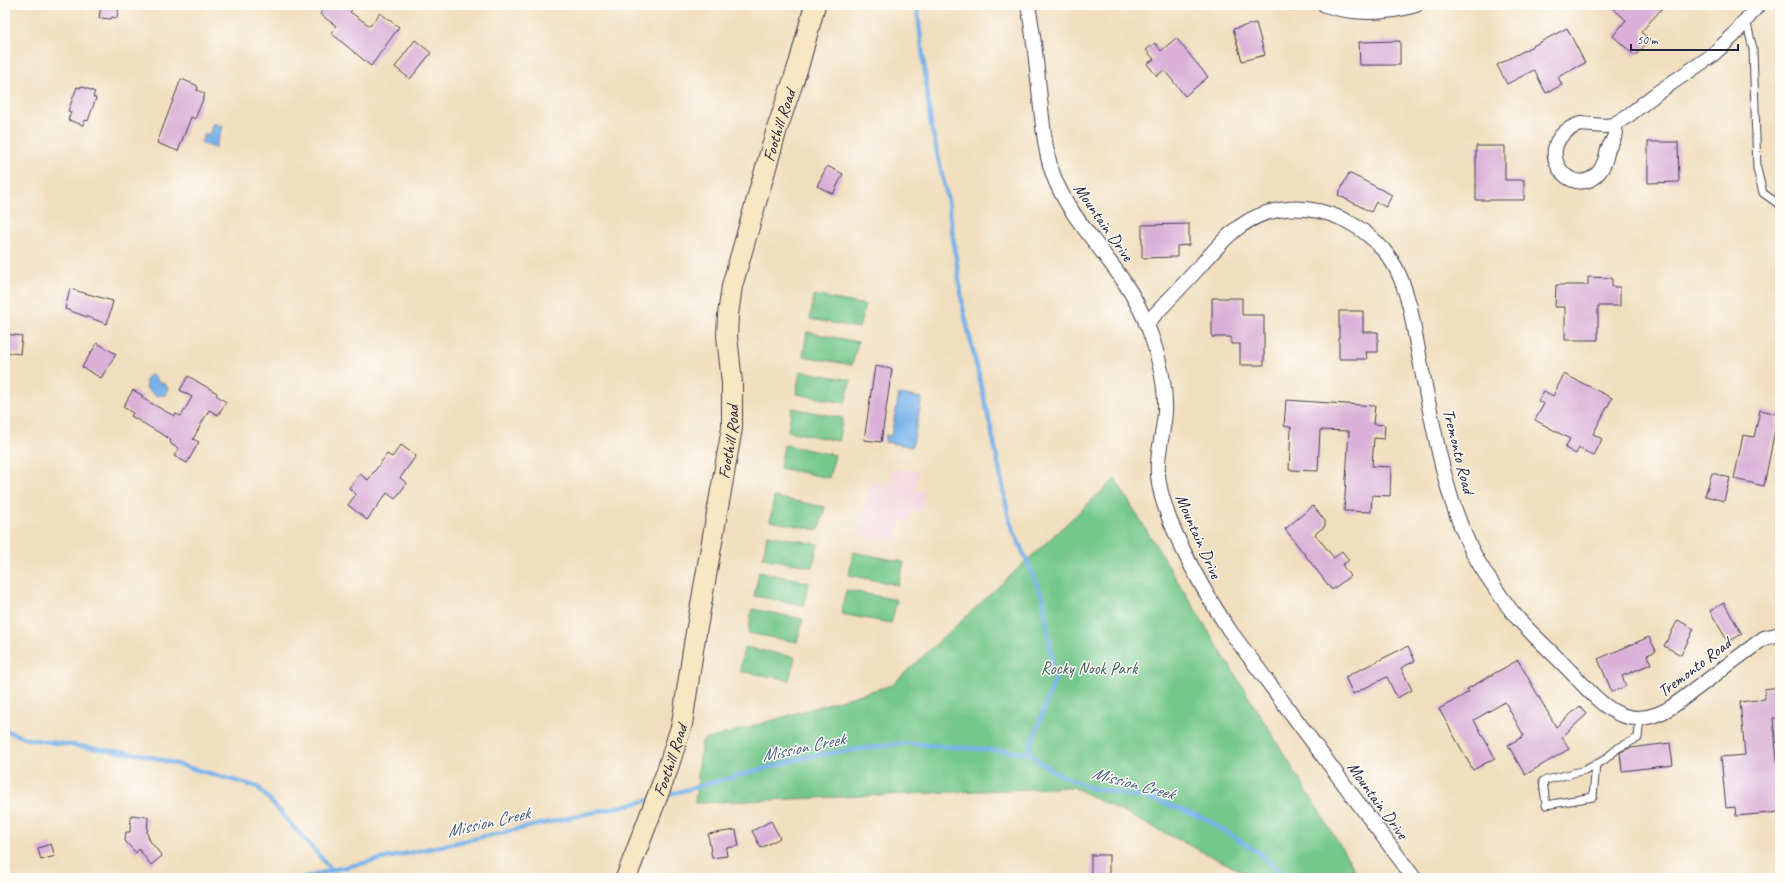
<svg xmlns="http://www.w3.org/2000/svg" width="1785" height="883" viewBox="0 0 1785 883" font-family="Caveat,sans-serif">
<rect width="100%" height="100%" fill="#fdfcf7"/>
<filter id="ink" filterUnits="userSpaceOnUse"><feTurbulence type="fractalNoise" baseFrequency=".025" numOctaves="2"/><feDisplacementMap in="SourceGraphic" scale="8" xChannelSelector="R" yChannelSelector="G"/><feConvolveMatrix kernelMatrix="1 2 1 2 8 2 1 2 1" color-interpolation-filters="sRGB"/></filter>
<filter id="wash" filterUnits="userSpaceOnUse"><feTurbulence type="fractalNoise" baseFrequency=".012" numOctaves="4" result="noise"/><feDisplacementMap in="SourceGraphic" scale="16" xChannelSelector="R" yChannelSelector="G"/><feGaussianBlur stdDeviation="0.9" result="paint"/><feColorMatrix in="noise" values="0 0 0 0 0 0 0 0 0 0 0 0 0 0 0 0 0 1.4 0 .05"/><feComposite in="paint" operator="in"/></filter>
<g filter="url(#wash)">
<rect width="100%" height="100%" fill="#f1debe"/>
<path fill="#f4cfdc" d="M 894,468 L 919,472 L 915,490 L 925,492 L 921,512 L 911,510 L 909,521 L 900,520 L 896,541 L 859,534 L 869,483 L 890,486 Z"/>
<g fill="#75c88b" stroke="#4c7563">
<path d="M 814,295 L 865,305 L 859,328 L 810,319 Z"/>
<path d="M 807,332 L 858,342 L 852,365 L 803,356 Z"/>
<path d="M 800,371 L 851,380 L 845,403 L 796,394 Z"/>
<path d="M 792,408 L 843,418 L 838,441 L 788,431 Z"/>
<path d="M 784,445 L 835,455 L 829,478 L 780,468 Z"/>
<path d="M 1115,479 L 1360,878 L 1255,878 L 1073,787 L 695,803 L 702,741 L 892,685 Z"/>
<path d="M 774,497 L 825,507 L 819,530 L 770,521 Z"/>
<path d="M 767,535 L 818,544 L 812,567 L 763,558 Z"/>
<path d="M 853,552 L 904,562 L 898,585 L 849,575 Z"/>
<path d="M 759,572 L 809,582 L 804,605 L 754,596 Z"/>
<path d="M 846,590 L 897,600 L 891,623 L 841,614 Z"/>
<path d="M 752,609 L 803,619 L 797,642 L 748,633 Z"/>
<path d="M 744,647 L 795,657 L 789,680 L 740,671 Z"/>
</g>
<g fill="#77b2e9" stroke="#4c6a92">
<path d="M 213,123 L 223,127 L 215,148 L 201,143 L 205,133 L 209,135 Z"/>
<path d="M 151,375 L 154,376 L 158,382 C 163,383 167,383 168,390 L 165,395 L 156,396 L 146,388 L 146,378 Z"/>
<path d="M 899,394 L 922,398 L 912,447 L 885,442 L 886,435 L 891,436 Z"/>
</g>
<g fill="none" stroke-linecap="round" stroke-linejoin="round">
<g stroke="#77b2e9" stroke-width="4.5">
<path d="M 917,5 L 931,125 L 948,201 L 963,308 L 991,428 L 1010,523 L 1043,598 L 1055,679 L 1028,753"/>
<path d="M 5,730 L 27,739 L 144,755 L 258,787 L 332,870"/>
<path d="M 663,796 L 811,756 L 904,743 L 1028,753 L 1054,772 L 1091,788 L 1155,800 L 1206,819 L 1262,855 L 1287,878"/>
<path d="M 304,878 L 332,870 L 650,800"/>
</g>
</g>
<g id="blocks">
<g fill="#dab0d8">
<path d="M 101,5 L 119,5 L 117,18 L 112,17 L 111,19 L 99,18 Z"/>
<path d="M 327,5 L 356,5 L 350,12 L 370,26 L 380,13 L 399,27 L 371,66 L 331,33 L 336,26 L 320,14 Z"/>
<path d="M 1609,5 L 1665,5 L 1641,32 L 1650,40 L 1635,56 L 1613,36 L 1626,20 Z"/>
<path d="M 1256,23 L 1265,55 L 1242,61 L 1233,29 Z"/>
<path d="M 1567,28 L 1585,63 L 1558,77 L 1562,85 L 1546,93 L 1534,70 L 1507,84 L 1497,65 Z"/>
<path d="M 1176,38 L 1208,77 L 1185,96 L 1164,70 L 1157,76 L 1147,64 L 1154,59 L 1146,50 L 1155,43 L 1161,51 Z"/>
<path d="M 415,40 L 431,53 L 410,79 L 395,67 Z"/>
<path d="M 1400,41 L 1400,65 L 1360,65 L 1359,42 Z"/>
<path d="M 181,79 L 196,85 L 198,87 L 197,90 L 205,94 L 195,119 L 191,117 L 178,151 L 157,143 Z"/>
<path d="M 81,86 L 95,92 L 93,97 L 96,98 L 88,121 L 85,120 L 83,125 L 68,120 L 71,112 L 68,111 L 77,87 L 80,88 Z"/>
<path d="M 1648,142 L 1678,142 L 1679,182 L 1648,183 Z"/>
<path d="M 1476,146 L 1505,146 L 1505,180 L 1524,180 L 1524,200 L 1476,200 Z"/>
<path d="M 827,166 L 843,174 L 833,194 L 817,186 Z"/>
<path d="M 1349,173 L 1392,195 L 1386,207 L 1376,202 L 1371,212 L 1338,195 Z"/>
<path d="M 1189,224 L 1189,245 L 1177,246 L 1177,257 L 1142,258 L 1142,225 Z"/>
<path d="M 1588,277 L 1612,278 L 1612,287 L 1620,287 L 1620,306 L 1598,306 L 1598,340 L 1565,340 L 1565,307 L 1555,307 L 1556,285 L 1588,285 Z"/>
<path d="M 70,289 L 113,301 L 107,324 L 65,309 Z"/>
<path d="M 1212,298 L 1242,298 L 1242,315 L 1264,315 L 1264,365 L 1240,365 L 1240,344 L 1231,344 L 1231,337 L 1212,337 Z"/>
<path d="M 1339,311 L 1363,311 L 1363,332 L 1378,332 L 1378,352 L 1366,352 L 1367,359 L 1339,359 Z"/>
<path d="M 6,334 L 22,336 L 20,354 L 5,352 Z"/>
<path d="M 97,343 L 116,354 L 101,378 L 82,367 Z"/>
<path d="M 875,366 L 892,369 L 881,442 L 864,440 Z"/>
<path d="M 1564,374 L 1612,398 L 1593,434 L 1602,439 L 1594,456 L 1579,448 L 1576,454 L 1565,448 L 1570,439 L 1535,420 L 1544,404 L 1538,401 L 1544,391 L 1553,396 Z"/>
<path d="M 188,376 L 217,393 L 216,395 L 226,402 L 218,415 L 209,410 L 193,439 L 199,442 L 187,463 L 174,456 L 179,449 L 171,444 L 170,439 L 131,416 L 133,413 L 123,407 L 133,390 L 143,396 L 142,398 L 174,416 L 176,414 L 181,416 L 192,397 L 180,390 Z"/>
<path d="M 1286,400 L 1375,406 L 1373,424 L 1385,425 L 1384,439 L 1374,438 L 1372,466 L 1391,467 L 1390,496 L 1372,495 L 1371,512 L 1344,511 L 1349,431 L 1320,430 L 1318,471 L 1289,470 L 1291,427 L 1284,426 Z"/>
<path d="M 1760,410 L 1778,414 L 1764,486 L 1734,479 L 1743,435 L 1754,437 Z"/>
<path d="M 401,445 L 416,456 L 400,478 L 407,483 L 395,499 L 387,493 L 367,520 L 348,505 L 356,494 L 349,488 L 360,474 L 368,480 L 387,454 L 392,457 Z"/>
<path d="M 1712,473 L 1730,478 L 1724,501 L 1705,496 Z"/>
<path d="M 1313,506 L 1325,521 L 1325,526 L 1315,534 L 1334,558 L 1342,551 L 1349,560 L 1342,565 L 1350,576 L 1332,590 L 1285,529 Z"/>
<path d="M 1724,603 L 1742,634 L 1728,642 L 1710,611 Z"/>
<path d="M 1678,620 L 1694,629 L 1681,655 L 1664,646 Z"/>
<path d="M 1649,637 L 1656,651 L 1647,655 L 1651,664 L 1622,676 L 1626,686 L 1612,692 L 1598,659 Z"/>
<path d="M 1408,646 L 1415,661 L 1401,668 L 1412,690 L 1397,698 L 1387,677 L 1353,694 L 1345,677 Z"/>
<path d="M 1518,660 L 1556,727 L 1580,706 L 1587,714 L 1562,737 L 1569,749 L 1525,775 L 1508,745 L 1524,736 L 1505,702 L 1474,720 L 1495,758 L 1473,770 L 1439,709 L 1469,692 L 1467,689 Z"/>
<path d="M 1780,687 L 1780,718 L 1773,718 L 1780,790 L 1780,812 L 1736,816 L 1735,807 L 1726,808 L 1721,757 L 1745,755 L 1740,702 L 1765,699 L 1764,689 Z"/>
<path d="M 1670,743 L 1673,765 L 1622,771 L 1620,753 L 1621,752 L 1630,748 Z"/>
<path d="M 131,815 L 148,817 L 147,833 L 150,841 L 162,856 L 151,865 L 139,849 L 136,853 L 125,841 L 126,832 L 130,832 Z"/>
<path d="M 771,821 L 780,838 L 761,848 L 752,831 Z"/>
<path d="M 736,830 L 739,846 L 726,848 L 727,856 L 712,858 L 708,834 Z"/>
<path d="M 51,844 L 55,856 L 41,860 L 38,848 Z"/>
<rect x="1091" y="855" width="18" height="22"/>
</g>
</g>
</g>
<g filter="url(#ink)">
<use href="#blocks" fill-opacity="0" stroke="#413e4f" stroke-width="1"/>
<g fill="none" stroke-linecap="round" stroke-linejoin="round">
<defs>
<g id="lane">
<path d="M 1746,20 L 1753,49 L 1757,169 L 1763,193 L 1780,205"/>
<path d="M 1596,764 L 1593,797 L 1546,805 L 1543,781 L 1585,770 L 1604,760 L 1618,748 L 1638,738 L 1640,718"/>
</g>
<g id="street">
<path d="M 1028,5 C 1034,36 1037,67 1040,99 C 1043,126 1045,157 1056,182 C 1069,212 1090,235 1109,261 C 1127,284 1144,313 1153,341 C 1160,363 1166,388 1165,411 C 1164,433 1156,454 1158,475 C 1159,490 1164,504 1169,518 C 1185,558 1206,595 1230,631 L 1414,878"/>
<path d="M 1325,5 C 1356,15 1385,14 1416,5"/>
<path d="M 1580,124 L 1605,126 L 1613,125 L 1616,133 C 1614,138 1611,144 1608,149 C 1606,157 1605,165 1599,172 C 1571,205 1526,143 1580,124 Z"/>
<path d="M 1613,125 L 1629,115 L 1657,93 L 1710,57 L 1734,35 L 1758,5"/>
<path d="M 1146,324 C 1165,304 1184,284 1202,264 C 1214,251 1225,237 1239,227 C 1287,191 1356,211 1389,257 C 1400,272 1405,290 1410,307 C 1417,345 1424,383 1432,420 C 1443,474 1456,530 1487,576 C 1498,592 1509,610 1523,624 C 1539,641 1556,656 1572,673 C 1602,705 1627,736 1673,706 L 1764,638 L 1780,634"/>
</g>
<g id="secondary">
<path id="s1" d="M 626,878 L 667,771 L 682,724 L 694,644 L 732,428 L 732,383 L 727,336 L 728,315 L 732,286 L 777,129 L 799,64 L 815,5"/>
</g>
</defs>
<use href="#lane" stroke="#413e4f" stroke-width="9"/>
<use href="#street" stroke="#413e4f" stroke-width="16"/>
<use href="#secondary" stroke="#413e4f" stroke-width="22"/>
<use href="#lane" stroke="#fff" stroke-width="7"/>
<use href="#street" stroke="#fff" stroke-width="14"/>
<use href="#secondary" stroke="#f9e7c3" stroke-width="20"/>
</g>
</g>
<g text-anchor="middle" stroke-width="3" stroke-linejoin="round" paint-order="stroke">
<g font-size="17" fill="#22223b" stroke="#fdfcf7">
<text dy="6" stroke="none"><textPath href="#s1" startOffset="774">Foothill Road</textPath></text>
<text transform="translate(1104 222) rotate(55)" y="6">Mountain Drive</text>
<text dy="6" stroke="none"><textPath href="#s1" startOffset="450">Foothill Road</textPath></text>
<text transform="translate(1459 451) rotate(76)" y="6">Tremonto Road</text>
<text transform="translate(1199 536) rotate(66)" y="6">Mountain Drive</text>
<text transform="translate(1694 667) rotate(-37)" y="6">Tremonto Road</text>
<text dy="6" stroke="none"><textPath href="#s1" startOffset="126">Foothill Road</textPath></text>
<text transform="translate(1378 800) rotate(54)" y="6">Mountain Drive</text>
</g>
<g font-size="17" fill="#3f5c57" stroke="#fdfcf7">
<text x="1089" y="674">Rocky Nook Park</text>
</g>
<g font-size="18" font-style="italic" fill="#445c81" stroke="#fdfcf7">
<text transform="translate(803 747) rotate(-12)" y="6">Mission Creek</text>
<text transform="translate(1133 783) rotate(15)" y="6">Mission Creek</text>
<text transform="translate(488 822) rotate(-13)" y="6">Mission Creek</text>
</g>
</g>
<rect width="1785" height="883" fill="none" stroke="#fdfcf7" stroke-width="20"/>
<path d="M1631 44v6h107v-6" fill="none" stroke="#22223b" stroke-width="2"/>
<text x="1637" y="44" font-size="12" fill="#22223b" stroke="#fdfcf7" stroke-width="3" paint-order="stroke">50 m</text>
</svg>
